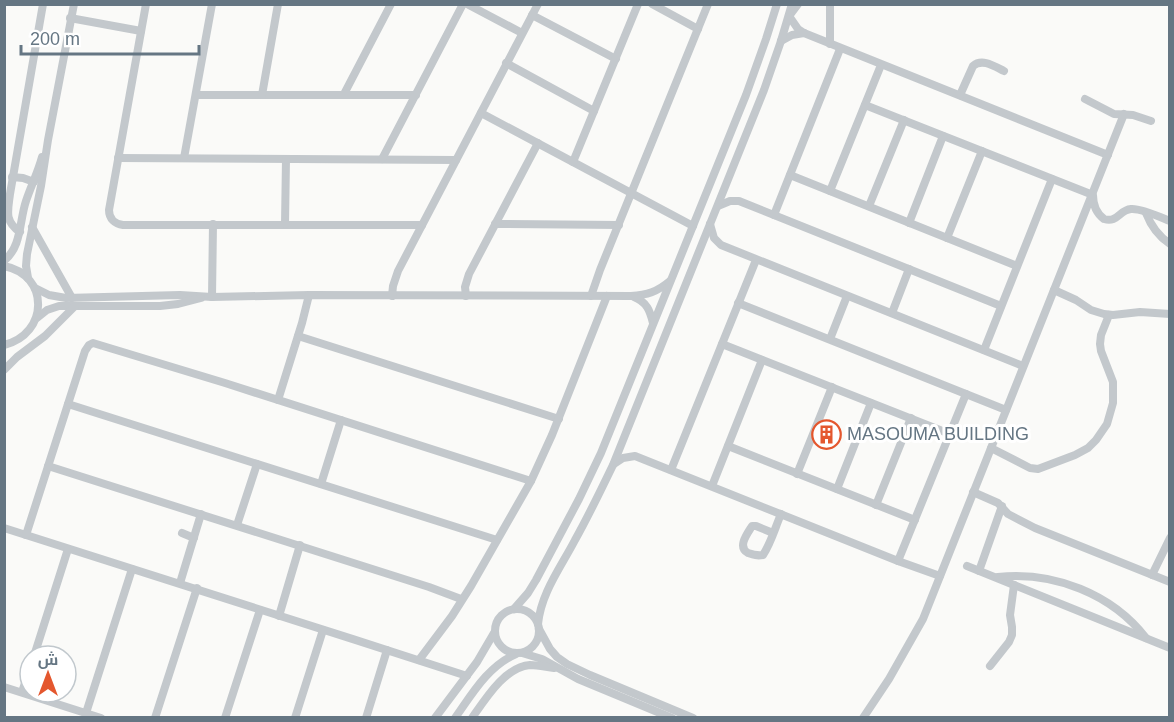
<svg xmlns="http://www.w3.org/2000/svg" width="1174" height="722" viewBox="0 0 1174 722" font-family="Helvetica,Cairo,sans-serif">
<rect width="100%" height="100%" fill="#fafaf8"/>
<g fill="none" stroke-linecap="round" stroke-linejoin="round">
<g stroke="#c3c8cc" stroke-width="8">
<path d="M 146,4 L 109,210 C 109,219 115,224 123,225 L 422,225"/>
<path d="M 467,4 L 522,33"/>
<path d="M 652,4 L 698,29"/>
<path d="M 798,4 L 789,16 L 798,29 L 804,33 L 1108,155"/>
<path d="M 830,4 L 830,44"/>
<path d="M 532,15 L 616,59"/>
<path d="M 70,18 L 141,31"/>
<path d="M 781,41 L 792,35 L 804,33"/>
<path d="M 506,63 L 594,111"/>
<path d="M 344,94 L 391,4"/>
<path d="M 196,95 L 416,95"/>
<path d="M 262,95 L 278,4"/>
<path d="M 960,95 L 973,66 C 982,58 994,66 1004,71"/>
<path d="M 1085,99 L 1114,114 L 1133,115 L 1151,121"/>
<path d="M 865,105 L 1093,195 C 1093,204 1096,213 1104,219 C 1118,223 1119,210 1131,209 C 1141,208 1160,217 1170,221"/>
<path d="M 481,113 L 693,226"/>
<path d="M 118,158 L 456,160"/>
<path d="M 184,158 L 212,4"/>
<path d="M 382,159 L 463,4"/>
<path d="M 573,162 L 638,4"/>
<path d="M 790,175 L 1017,266"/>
<path d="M 12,177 L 23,178 L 34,182"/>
<path d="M 830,191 L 881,65"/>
<path d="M 718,206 L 730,201 L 739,201 L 1001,306"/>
<path d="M 869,206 L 904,120"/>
<path d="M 1146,213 C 1151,226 1158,236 1170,244"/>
<path d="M 774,215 L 840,49"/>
<path d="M 909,223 L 943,136"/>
<path d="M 285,224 L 286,159"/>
<path d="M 495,224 L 619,225"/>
<path d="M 710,224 L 714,238 L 721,245 L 1023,366"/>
<path d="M 32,227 L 72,298"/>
<path d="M 20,232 C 4,221 8,211 10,194 L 43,4"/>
<path d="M 947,238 L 982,151"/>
<path d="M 4,261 C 22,246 19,222 26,201 C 31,186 38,172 42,157"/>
<path d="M 4,266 C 50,275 49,334 4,345"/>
<path d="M 28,278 L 26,266 L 27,254 L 41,186 L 48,140 L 74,4"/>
<path d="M 35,288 L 49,295 L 66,298 L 180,295 L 212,297 L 309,295 L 631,296 C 647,295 657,292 670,281"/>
<path d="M 1054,290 L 1076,300 L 1091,310 L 1104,314 L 1113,315 L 1140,312 L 1170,314"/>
<path d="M 392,296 L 393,286 L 398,271 L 538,4"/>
<path d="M 466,296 L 465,287 L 469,274 L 538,143"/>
<path d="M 591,296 L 600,270 L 708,4"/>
<path d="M 212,297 L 213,224"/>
<path d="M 634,297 C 647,302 650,311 653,323"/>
<path d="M 738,303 L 1006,410"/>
<path d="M 892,313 L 909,269"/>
<path d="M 37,318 L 47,310 L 59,306 L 160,306 L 178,304 L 201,298"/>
<path d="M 298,336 L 559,419"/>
<path d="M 830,339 L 847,296"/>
<path d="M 722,344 L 950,434"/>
<path d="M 984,350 L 1052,179"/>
<path d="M 4,370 L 17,357 L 45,336 L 75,306"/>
<path d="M 278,400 L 302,323 L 309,295"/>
<path d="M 68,404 L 497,540"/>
<path d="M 728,446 L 915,520"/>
<path d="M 991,448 L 1030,468 L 1038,469 L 1075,455 L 1088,448 L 1096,440 L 1107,424 L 1113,403 L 1113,382 L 1101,351 L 1100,344 L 1101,335 L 1109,315"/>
<path d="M 614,464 L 623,458 L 635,456 L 898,561 L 940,576"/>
<path d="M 48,466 L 429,587 L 461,599"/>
<path d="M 671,470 L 756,260"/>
<path d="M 797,474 L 832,387"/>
<path d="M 321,484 L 341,420"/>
<path d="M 712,486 L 762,360"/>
<path d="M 837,489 L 871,403"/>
<path d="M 973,492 L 998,503 L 1008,514 L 1035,528 L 1170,582"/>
<path d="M 876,505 L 911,418"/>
<path d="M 237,525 L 257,464"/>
<path d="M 4,528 C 159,577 313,626 467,676"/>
<path d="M 182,533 L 194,538"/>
<path d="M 773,533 L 756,526 L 752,526 C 747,534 737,547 748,553 C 754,555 757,556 763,555 C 771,543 775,528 781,514"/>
<path d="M 26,535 L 85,351 L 89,345 L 93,343 L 225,383 L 531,481"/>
<path d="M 898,561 L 966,394"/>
<path d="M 967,566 L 1170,648"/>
<path d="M 979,571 L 1002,506"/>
<path d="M 1152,575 L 1170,538"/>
<path d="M 998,577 C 1054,571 1112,594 1146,638"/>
<path d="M 180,583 L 201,514"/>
<circle cx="517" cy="631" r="22"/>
<path d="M 514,609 L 528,593 L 536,580 L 579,499 L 601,453 L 746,95 L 766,39 L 777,4"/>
<path d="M 279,616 L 300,545"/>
<path d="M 538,624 C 541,593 561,567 575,540 C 589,515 601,490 613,465 L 764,90 L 781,41 L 792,4"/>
<path d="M 539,629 L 550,649 L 557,657 L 567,664 L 590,675 L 693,718"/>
<path d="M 522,653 L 542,659 L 578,679 L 672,718"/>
<path d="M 34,656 L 68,549"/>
<path d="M 419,660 L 452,616 L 471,586 L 531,481 L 552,435 L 607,296"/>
<path d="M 990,666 L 1009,642 L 1012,635 L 1012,627 L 1010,615 L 1014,585"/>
<path d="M 4,687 L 101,718"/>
<path d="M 22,692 L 30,668"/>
<path d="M 86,713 L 132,569"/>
<path d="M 155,718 L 197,588"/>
<path d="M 225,718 L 260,610"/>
<path d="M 295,718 L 323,630"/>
<path d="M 366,718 L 387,650"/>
<path d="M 435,718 L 477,662 L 494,633"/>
<path d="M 455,718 C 472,694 488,666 516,654"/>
<path d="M 472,718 C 486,698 505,667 530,665 C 538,665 546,667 554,668"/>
<path d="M 863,718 L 889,679 L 923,619 L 1124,114"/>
</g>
</g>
<defs>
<symbol id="building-ring" viewBox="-11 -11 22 22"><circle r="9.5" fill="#fff" stroke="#e4572e" stroke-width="1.5"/><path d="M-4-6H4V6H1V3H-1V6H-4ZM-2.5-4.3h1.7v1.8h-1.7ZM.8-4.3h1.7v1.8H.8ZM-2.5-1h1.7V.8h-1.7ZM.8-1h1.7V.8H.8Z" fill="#e4572e"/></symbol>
</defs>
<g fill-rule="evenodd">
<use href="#building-ring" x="810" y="418" width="33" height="33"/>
</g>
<g text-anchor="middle" stroke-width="6" stroke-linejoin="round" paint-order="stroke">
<g font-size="18" fill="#657683" stroke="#fff" text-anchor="start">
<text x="847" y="440">MASOUMA BUILDING</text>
</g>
</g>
<rect width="1174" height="722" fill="none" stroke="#657683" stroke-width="12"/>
<g transform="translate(48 674)"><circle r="28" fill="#ffffff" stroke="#c1c8cd" stroke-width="1.5"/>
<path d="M0-4.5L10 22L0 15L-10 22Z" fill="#e4572e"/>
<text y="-9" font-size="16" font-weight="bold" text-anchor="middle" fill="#657683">ش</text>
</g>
<path d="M21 45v9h178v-9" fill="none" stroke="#657683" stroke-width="3"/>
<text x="30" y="45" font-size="18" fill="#657683" stroke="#ffffff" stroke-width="4.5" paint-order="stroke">200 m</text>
</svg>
